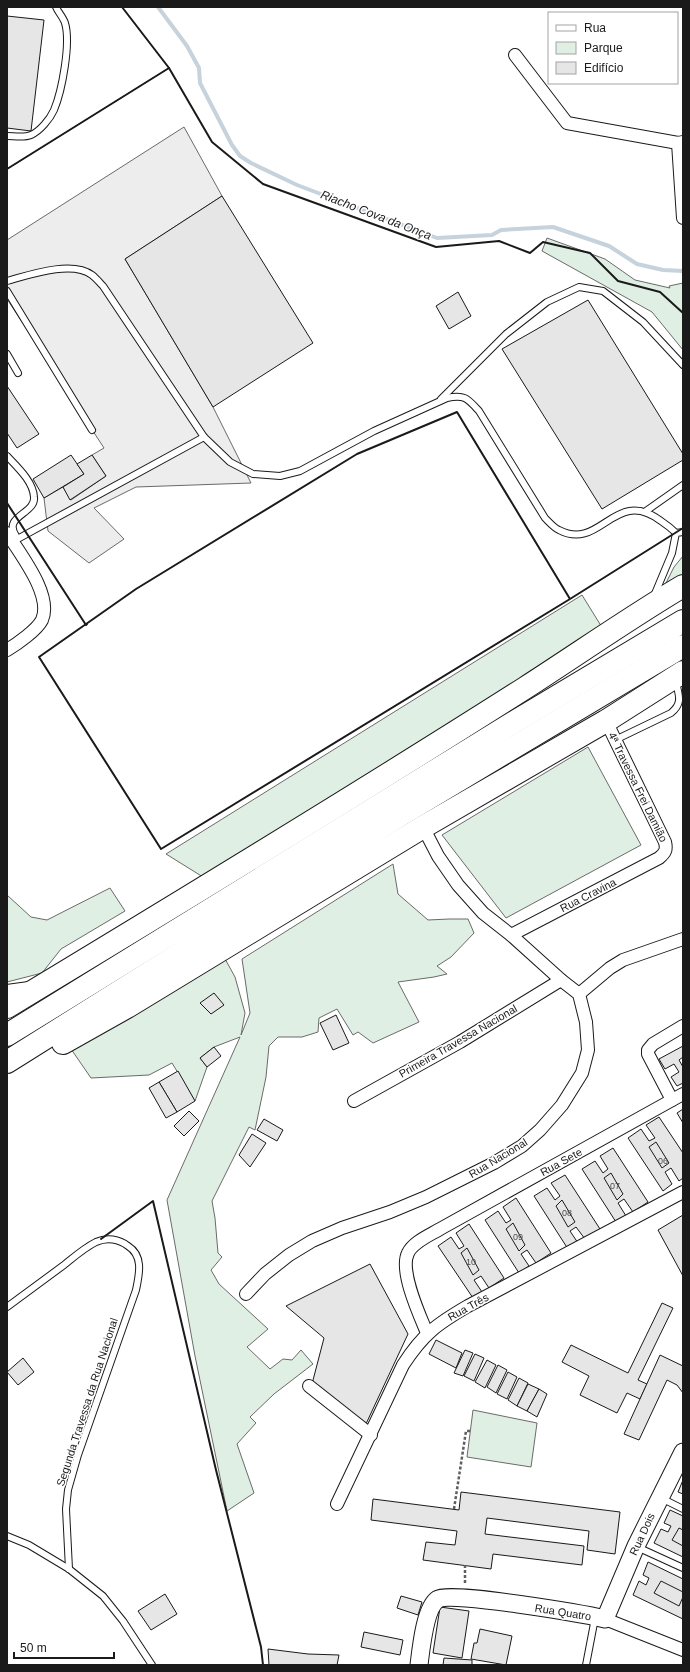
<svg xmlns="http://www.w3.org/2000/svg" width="690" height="1672" viewBox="0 0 690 1672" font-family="Helvetica,sans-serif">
<rect width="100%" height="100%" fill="#fff"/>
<g fill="#e0efe3" stroke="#6a6a6a">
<path d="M 547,238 L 605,259 L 635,280 L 670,288 L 669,286 L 683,283 L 683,350 L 652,312 L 542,251 Z"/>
<path d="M 683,556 L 683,580 L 661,593 L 674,567 Z"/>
<path d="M 582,595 L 603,629 L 203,877 L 166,854 Z"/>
<path d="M 588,747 L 641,845 L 506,918 L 442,835 Z"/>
<path d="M 393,864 L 398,894 L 428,920 L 449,919 L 468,919 L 474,933 L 451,957 L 437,966 L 447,974 L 434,977 L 398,982 L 419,1022 L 373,1043 L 358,1032 L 353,1035 L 337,1009 L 319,1018 L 318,1032 L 302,1037 L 278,1037 L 269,1046 L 266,1077 L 255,1130 L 249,1127 L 212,1201 L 215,1218 L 218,1253 L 222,1257 L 211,1270 L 219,1284 L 268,1329 L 247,1347 L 270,1369 L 283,1359 L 292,1360 L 301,1350 L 313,1364 L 274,1394 L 250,1417 L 256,1423 L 237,1444 L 254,1493 L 227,1511 L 195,1356 L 167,1200 L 240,1037 L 214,1047 L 200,1058 L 207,1067 L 195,1101 L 172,1063 L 149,1075 L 91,1078 L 71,1049 L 86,1038 L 156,1002 L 224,957 L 235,977 L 245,1013 L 241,1035 L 250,1013 L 242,959 Z"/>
<path d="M 110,888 L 125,911 L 61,949 L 42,973 L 7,982 L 7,895 L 31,917 L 47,920 Z"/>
<path d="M 473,1410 L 537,1423 L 531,1467 L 467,1457 Z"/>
</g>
<path fill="#ededed" stroke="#6a6a6a" d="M 184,127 L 222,196 L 125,259 L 213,407 L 251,483 L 136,487 L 94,508 L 124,539 L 89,563 L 48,531 L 44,498 L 63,487 L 71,500 L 106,476 L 92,455 L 104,448 L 7,299 L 7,240 Z"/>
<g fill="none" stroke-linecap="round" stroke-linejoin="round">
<path stroke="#c6d2dc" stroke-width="4" d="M 158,7 L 187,46 L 199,68 L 200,83 L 232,145 L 240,156 L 251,163 L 297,185 L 437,238 L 492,235 L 501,230 L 553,227 L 609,246 L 637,264 L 663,270 L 683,271"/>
</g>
<g fill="#e6e6e6" stroke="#1a1a1a">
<path d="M 7,16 L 44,20 L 31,131 L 7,128 Z"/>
<path d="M 222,196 L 313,343 L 213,407 L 125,259 Z"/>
<path d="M 458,292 L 471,316 L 449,329 L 436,306 Z"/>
<path d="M 588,300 L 683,454 L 683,460 L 602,509 L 502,349 Z"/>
<path d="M 7,386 L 39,434 L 17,448 L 7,433 Z"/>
<path d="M 71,455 L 84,474 L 44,498 L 33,479 Z"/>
<path d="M 92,455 L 106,476 L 70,500 L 63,487 L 84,474 L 77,464 Z"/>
<path d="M 214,993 L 224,1005 L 211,1014 L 200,1003 Z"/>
<path d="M 336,1015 L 349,1043 L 333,1050 L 320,1023 Z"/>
<path d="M 683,1046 L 683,1057 L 679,1060 L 683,1067 L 683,1083 L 677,1086 L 671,1077 L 679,1072 L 674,1064 L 665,1069 L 659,1059 Z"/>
<path d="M 214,1047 L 221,1056 L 207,1067 L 200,1058 Z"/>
<path d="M 178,1071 L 195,1101 L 177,1112 L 159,1082 Z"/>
<path d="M 159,1082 L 177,1112 L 166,1118 L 149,1088 Z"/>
<path d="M 683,1109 L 683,1123 L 677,1113 Z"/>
<path d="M 189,1111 L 199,1121 L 184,1136 L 174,1126 Z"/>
<path d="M 659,1117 L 683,1153 L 683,1178 L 679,1181 L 671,1168 L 665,1172 L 672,1184 L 663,1191 L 628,1138 L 641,1129 L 649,1141 L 655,1138 L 646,1125 Z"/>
<path d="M 264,1119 L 283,1130 L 277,1141 L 257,1130 Z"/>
<path d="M 252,1134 L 266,1143 L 250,1167 L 239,1155 Z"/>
<path d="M 656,1142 L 669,1163 L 662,1168 L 649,1147 Z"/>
<path d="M 613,1148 L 648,1202 L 633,1212 L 624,1199 L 618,1203 L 626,1216 L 616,1222 L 582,1169 L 595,1161 L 603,1173 L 608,1169 L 600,1156 Z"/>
<path d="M 611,1173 L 623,1194 L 617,1200 L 604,1178 Z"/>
<path d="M 565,1175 L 600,1229 L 585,1239 L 576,1227 L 570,1231 L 578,1243 L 568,1249 L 534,1196 L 547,1188 L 555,1200 L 560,1196 L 551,1183 Z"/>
<path d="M 516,1198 L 551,1253 L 536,1263 L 527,1250 L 521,1254 L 529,1266 L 519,1273 L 485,1220 L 498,1211 L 506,1223 L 511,1220 L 503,1207 Z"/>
<path d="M 562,1200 L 575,1222 L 568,1227 L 556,1206 Z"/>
<path d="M 683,1215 L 683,1276 L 658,1230 Z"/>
<path d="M 513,1223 L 525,1245 L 519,1251 L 506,1229 Z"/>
<path d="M 469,1224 L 504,1278 L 489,1288 L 481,1276 L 474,1280 L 482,1292 L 473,1298 L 438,1246 L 451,1237 L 459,1249 L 464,1246 L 456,1233 Z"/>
<path d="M 467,1248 L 479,1270 L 473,1275 L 461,1253 Z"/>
<path d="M 370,1264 L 408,1334 L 365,1426 L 312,1384 L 324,1338 L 286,1306 Z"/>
<path d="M 662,1303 L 673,1308 L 638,1380 L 647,1384 L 640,1399 L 627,1393 L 617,1413 L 580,1395 L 589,1376 L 562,1362 L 571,1345 L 628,1373 Z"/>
<path d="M 436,1340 L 462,1353 L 456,1368 L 429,1354 Z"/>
<path d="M 465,1350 L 473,1353 L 463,1376 L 454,1373 Z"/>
<path d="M 475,1354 L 484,1358 L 474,1381 L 464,1376 Z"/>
<path d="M 660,1355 L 683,1366 L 683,1393 L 677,1385 L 667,1380 L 639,1440 L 624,1434 Z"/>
<path d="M 23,1358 L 34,1372 L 18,1385 L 7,1372 Z"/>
<path d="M 487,1360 L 496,1365 L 485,1388 L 475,1382 Z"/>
<path d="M 498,1365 L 507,1370 L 496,1393 L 487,1387 Z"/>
<path d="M 508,1372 L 517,1377 L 507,1399 L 497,1394 Z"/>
<path d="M 519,1378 L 528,1383 L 517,1406 L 508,1400 Z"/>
<path d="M 528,1384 L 539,1389 L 527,1411 L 517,1406 Z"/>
<path d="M 539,1389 L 547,1394 L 537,1417 L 527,1411 Z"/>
<path d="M 683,1480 L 683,1494 L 678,1492 Z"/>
<path d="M 461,1492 L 620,1512 L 615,1554 L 587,1550 L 589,1531 L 487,1518 L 485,1534 L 584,1546 L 582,1565 L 493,1554 L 491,1569 L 423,1560 L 426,1542 L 455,1545 L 457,1531 L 371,1520 L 373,1499 L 459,1510 Z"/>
<path d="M 670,1510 L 683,1516 L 683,1557 L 654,1543 L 661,1529 L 668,1532 L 671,1526 L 664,1523 Z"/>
<path d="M 679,1528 L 683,1530 L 683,1546 L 672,1540 Z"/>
<path d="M 648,1562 L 683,1579 L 683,1619 L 633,1595 L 639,1581 L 646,1585 L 649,1578 L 643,1575 Z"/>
<path d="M 661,1581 L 683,1592 L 683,1597 L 679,1606 L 654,1593 Z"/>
<path d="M 165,1594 L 177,1614 L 151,1630 L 138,1611 Z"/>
<path d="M 401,1596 L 422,1602 L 418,1615 L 397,1608 Z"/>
<path d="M 440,1607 L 469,1611 L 462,1658 L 433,1653 Z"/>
<path d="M 480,1629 L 512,1636 L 506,1665 L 471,1659 L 474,1643 L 477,1643 Z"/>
<path d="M 364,1632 L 403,1640 L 400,1655 L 361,1647 Z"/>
<path d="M 268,1649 L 308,1654 L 339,1655 L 337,1665 L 269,1665 Z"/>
<path d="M 444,1658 L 472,1660 L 472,1665 L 443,1665 Z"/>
</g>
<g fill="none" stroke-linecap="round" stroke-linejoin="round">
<defs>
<g id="lane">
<path d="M 7,136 C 14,136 24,138 31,135 C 40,131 50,119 54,110 C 62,91 71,43 65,23 C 63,17 58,12 56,7"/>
<path d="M 7,281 C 29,275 72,260 92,275 C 96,278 100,283 103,286 L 204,437 L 230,462 L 253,474 L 280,476 L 300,471 L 374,431 L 447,398 C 465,394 468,399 479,411 L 545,518 C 549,522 554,528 559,530 C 601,552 614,486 661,521 C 667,525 671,528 676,533"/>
<path d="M 7,291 L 92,430"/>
<path d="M 7,354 L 18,373"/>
<path d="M 441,399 L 506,334 L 547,302 L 579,287 L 603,291 L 643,322 L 683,365"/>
<path d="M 7,456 C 17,467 33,481 34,497 C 36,514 2,516 16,536"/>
<path d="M 646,511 L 683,485"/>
<path d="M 12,542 L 204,437"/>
<path d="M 654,596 L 672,553 L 676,533 L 683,532"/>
<path d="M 615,740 L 671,713 C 683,703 679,696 676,682"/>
<path d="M 7,1307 C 26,1293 45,1279 64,1265 C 74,1257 84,1248 96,1242 C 107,1237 119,1239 128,1246 C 144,1256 139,1275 136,1290 L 78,1455 L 68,1490 L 66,1509 L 69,1569"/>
<path d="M 661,1498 L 683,1509"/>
<path d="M 7,1536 L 29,1545 L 69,1569 L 103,1596 L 123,1621 L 152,1665"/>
<path d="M 637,1547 L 683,1568"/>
<path d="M 586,1665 L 595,1618"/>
</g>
<g id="street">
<path d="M 515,55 L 567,123 L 678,143 L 683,142"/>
<path d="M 678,143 L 683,218"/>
<path d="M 7,533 C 20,554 53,595 42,620 C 37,630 17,644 7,650"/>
<path d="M 511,935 L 659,858 C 665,853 667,850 665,842 L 606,721"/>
<path d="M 7,991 L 29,988"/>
<path d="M 579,994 L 610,968 L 623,960 L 683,939"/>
<path d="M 672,1100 L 648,1054 L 648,1050 L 653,1044 L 683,1026"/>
<path d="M 354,1101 L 460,1042 L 561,980"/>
<path d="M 246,1294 L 265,1274 L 289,1255 L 312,1241 L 342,1228 L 390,1212 L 426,1197 L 494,1163 L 522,1146 L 540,1130 L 562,1105 L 582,1073 L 588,1050 L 586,1022 L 579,994 L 561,980 L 511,935 L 483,913 L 458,885 L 438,856 L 423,827"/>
<path d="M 427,1333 C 420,1316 399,1271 408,1253 C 413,1242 430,1235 440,1229 L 683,1094"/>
<path d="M 309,1386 L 371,1435"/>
<path d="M 337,1504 L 403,1365 C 423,1334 437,1324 468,1306 L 683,1192"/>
<path d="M 605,1619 L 683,1650"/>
</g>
<path id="secondary" d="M 419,1665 C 421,1649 425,1607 438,1599 C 449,1591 585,1614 605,1619 L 636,1546 L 683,1452"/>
<g id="highway">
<path d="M 7,1007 C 181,902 354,797 525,688 C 578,654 629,618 683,586"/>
<path d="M 7,1035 L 506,727 L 683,621"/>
<path d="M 63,1043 L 127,1007 L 423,827 L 606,721 L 683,672"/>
<path d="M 7,1062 L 404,813 L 683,646"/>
</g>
</defs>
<use href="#lane" stroke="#1a1a1a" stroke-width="8"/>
<use href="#street" stroke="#1a1a1a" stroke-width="14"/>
<use href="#secondary" stroke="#1a1a1a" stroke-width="19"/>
<use href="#highway" stroke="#1a1a1a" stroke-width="24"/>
<g stroke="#5f5f5f" stroke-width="2.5" stroke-dasharray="3 2" stroke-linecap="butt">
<path d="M 454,1509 L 466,1431 L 470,1431"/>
<path d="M 465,1565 L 465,1583"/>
</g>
<use href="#lane" stroke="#fff" stroke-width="6"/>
<use href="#street" stroke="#fff" stroke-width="12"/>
<use href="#secondary" stroke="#fff" stroke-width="17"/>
<use href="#highway" stroke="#fff" stroke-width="22"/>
<path stroke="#1a1a1a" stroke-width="1" stroke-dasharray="5 2" stroke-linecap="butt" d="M 7,169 L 169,68 L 122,7"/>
<g stroke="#1a1a1a" stroke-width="2">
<path d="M 122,7 L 169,68 L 212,142 L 263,184 L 436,247 L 499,241 L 530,253 L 543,242 L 590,253 L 618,281 L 660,292 L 683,313"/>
<path d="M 7,169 L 169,68"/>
<path d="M 7,503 L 86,625 L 87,624"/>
<path d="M 570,599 L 457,412 L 357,454 L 136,589 L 39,657 L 161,849 L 570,599 L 683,528"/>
<path d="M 101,1239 L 153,1201 L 216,1470 L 261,1647 L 263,1665"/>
</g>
</g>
<g text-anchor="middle" stroke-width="3" stroke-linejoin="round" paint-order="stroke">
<g font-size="9" fill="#4d4d4d">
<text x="663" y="1164">06</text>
<text x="615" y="1189">07</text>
<text x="567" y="1216">08</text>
<text x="518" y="1240">09</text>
<text x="471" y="1265">10</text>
</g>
<g font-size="11" fill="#1a1a1a" stroke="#fff">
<text transform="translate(638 787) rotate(64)" y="4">4ª Travessa Frei Damião</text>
<text transform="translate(588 895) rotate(-27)" y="4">Rua Cravina</text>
<text transform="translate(458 1041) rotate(-30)" y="4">Primeira Travessa Nacional</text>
<text transform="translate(498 1158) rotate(-31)" y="4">Rua Nacional</text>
<text transform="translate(561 1162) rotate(-29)" y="4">Rua Sete</text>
<text transform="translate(468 1307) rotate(-29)" y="4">Rua Três</text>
<text transform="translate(87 1402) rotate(-72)" y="4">Segunda Travessa da Rua Nacional</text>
<text transform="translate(642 1534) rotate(-65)" y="4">Rua Dois</text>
<text transform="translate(563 1612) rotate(9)" y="4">Rua Quatro</text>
</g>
<g font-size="12" font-style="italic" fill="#1a1a1a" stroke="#fff">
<text transform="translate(376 215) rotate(21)" y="4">Riacho Cova da Onça</text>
</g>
</g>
<rect width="690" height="1672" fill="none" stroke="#1a1a1a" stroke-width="16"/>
<rect x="548" y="12" width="130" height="72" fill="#ffffff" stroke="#a3a3a3"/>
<rect x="556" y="25" width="20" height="6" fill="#ffffff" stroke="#a3a3a3"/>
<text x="584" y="32" font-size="12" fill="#1a1a1a">Rua</text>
<rect x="556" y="42" width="20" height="12" fill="#e0efe3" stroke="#a3a3a3"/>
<text x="584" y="52" font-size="12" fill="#1a1a1a">Parque</text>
<rect x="556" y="62" width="20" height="12" fill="#e6e6e6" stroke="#a3a3a3"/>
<text x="584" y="72" font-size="12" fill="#1a1a1a">Edifício</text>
<path d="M14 1652v6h100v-6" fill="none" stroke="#1a1a1a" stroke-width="2"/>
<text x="20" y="1652" font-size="12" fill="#1a1a1a" stroke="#ffffff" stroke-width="3" paint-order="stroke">50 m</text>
</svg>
